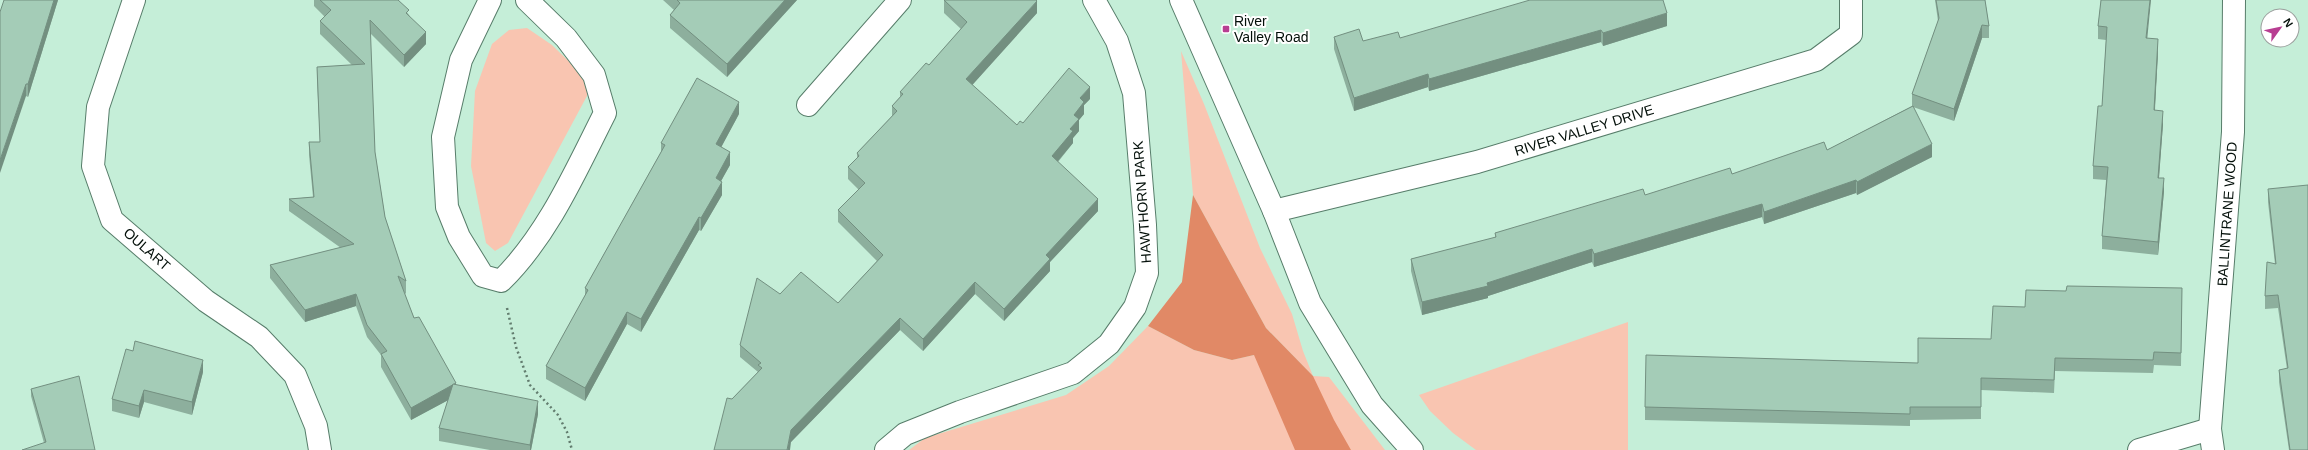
<svg xmlns="http://www.w3.org/2000/svg" width="2308" height="450" viewBox="0 0 2308 450" font-family="Helvetica,sans-serif">
<rect width="100%" height="100%" fill="#c5eed8"/>
<g fill="#f9c5b1">
<path d="M 527,28 L 552,45 L 587,79 L 587,96 L 508,243 L 495,251 L 486,243 L 471,166 L 475,91 L 492,44 L 509,30 Z"/>
<path d="M 1181,51 L 1204,104 L 1260,248 L 1292,314 L 1303,351 L 1313,376 L 1329,377 L 1385,450 L 909,450 L 925,438 L 1066,395 L 1109,366 L 1148,326 L 1194,350 L 1232,360 L 1254,355 L 1313,376 L 1266,328 L 1193,195 Z"/>
<path d="M 1628,322 L 1628,450 L 1476,450 L 1453,433 L 1430,411 L 1419,395 Z"/>
</g>
<path fill="#e18966" d="M 1193,195 L 1266,328 L 1313,376 L 1334,420 L 1351,450 L 1295,450 L 1254,355 L 1232,360 L 1194,350 L 1148,326 L 1182,282 Z"/>
<g fill="none" stroke-linecap="round" stroke-linejoin="round">
<defs>
<g id="minor">
<path d="M 134,0 L 98,107 L 93,166 L 112,220 L 206,301 L 259,337 L 295,375 L 316,426 L 320,450"/>
<path d="M 490,0 L 461,60 L 443,137 L 447,207 L 459,237 L 483,276 L 501,281 C 548,235 576,170 605,113 L 594,75 L 566,38 L 527,0"/>
<path d="M 808,105 L 900,0"/>
<path d="M 1274,211 L 1477,162 L 1816,60 L 1851,34 L 1851,0"/>
<path d="M 886,450 L 905,434 L 960,412 L 1073,373 L 1109,344 L 1135,307 L 1147,273 L 1145,225 L 1134,93 L 1117,41 L 1094,0"/>
<path d="M 2139,450 L 2210,429"/>
<path d="M 2213,450 L 2210,429 L 2233,132 L 2234,0"/>
</g>
<path id="tertiary" d="M 1181,0 L 1274,211 L 1310,303 L 1372,405 L 1412,450"/>
</defs>
<use href="#minor" stroke="#577d6a" stroke-width="24"/>
<use href="#tertiary" stroke="#577d6a" stroke-width="24"/>
<path stroke="#627c6e" stroke-width="2.5" stroke-dasharray="2 3" stroke-linecap="butt" d="M 507,308 L 516,347 L 530,385 L 558,415 L 567,432 L 572,450"/>
<use href="#minor" stroke="#fff" stroke-width="22"/>
<use href="#tertiary" stroke="#fff" stroke-width="22"/>
</g>
<g fill="#8daf9d">
<path d="M 4,0 L 58,0 L 28,97 L 26,96 Z"/>
<path d="M 314,0 L 398,0 L 409,15 L 426,44 L 404,67 L 370,33 L 375,152 L 385,217 L 406,281 L 406,294 L 404,292 L 414,318 L 456,385 L 538,414 L 531,450 L 490,450 L 439,441 L 439,428 L 448,400 L 411,420 L 381,367 L 381,355 L 367,337 L 356,306 L 305,322 L 270,278 L 270,265 L 341,248 L 289,211 L 289,199 L 313,197 L 309,155 L 309,142 L 320,142 L 317,79 L 317,67 L 352,65 L 320,34 L 320,21 L 325,17 L 314,6 Z"/>
<path d="M 663,0 L 797,0 L 727,77 L 670,28 L 670,15 L 674,10 Z"/>
<path d="M 944,0 L 1037,13 L 972,85 L 1017,125 L 1023,123 L 1090,99 L 1084,105 L 1084,114 L 1079,120 L 1079,131 L 1073,138 L 1073,143 L 1058,162 L 1098,211 L 1050,262 L 1050,271 L 1004,321 L 975,294 L 923,351 L 900,330 L 791,442 L 732,399 L 758,372 L 740,357 L 740,345 L 780,294 L 838,303 L 877,261 L 838,222 L 838,210 L 859,190 L 848,179 L 848,167 L 857,158 L 857,153 L 892,116 L 892,106 L 900,97 L 900,92 L 929,65 L 961,29 L 944,13 Z"/>
<path d="M 1935,0 L 1985,0 L 1989,26 L 1989,38 L 1982,38 L 1954,121 L 1913,107 L 1932,157 L 1857,195 L 1856,193 L 1764,224 L 1762,217 L 1594,267 L 1592,262 L 1488,296 L 1488,298 L 1422,315 L 1411,271 L 1411,259 L 1495,238 L 1495,233 L 1645,195 L 1732,174 L 1827,150 L 1912,106 L 1912,94 L 1938,21 Z"/>
<path d="M 2101,0 L 2147,38 L 2158,52 L 2155,110 L 2163,124 L 2159,178 L 2164,191 L 2158,255 L 2102,249 L 2102,236 L 2106,180 L 2093,179 L 2093,166 L 2102,106 L 2106,40 L 2098,39 L 2098,26 Z"/>
<path d="M 1667,26 L 1603,46 L 1601,42 L 1429,91 L 1428,87 L 1354,111 L 1334,49 L 1334,37 L 1363,41 L 1400,38 Z"/>
<path d="M 739,114 L 721,147 L 730,165 L 721,181 L 722,195 L 701,231 L 699,230 L 641,332 L 627,324 L 585,401 L 546,379 L 546,366 L 585,296 L 585,288 L 661,152 L 661,143 Z"/>
<path d="M 2268,189 L 2308,450 L 2289,450 L 2279,382 L 2279,370 L 2287,369 L 2278,308 L 2265,309 L 2265,296 L 2275,264 L 2268,202 Z"/>
<path d="M 2182,288 L 2181,366 L 2154,365 L 2153,373 L 2055,371 L 2054,393 L 1981,390 L 1981,419 L 1910,420 L 1910,426 L 1645,420 L 1645,407 L 1918,363 L 1991,339 L 2025,307 L 2066,291 Z"/>
<path d="M 203,372 L 192,415 L 144,402 L 139,418 L 112,411 L 112,399 Z"/>
<path d="M 31,389 L 95,450 L 44,443 L 31,396 Z"/>
</g>
<g fill="#738f80">
<path d="M 54,0 L 58,0 L 28,97 L 28,84 Z"/>
<path d="M 785,0 L 797,0 L 727,77 L 727,64 Z"/>
<path d="M 2150,0 L 2151,0 L 2146,51 L 2146,38 Z"/>
<path d="M 1037,1 L 1037,13 L 966,92 L 966,79 Z"/>
<path d="M 1667,13 L 1667,26 L 1603,46 L 1603,33 Z"/>
<path d="M 1982,25 L 1982,38 L 1954,121 L 1954,109 Z"/>
<path d="M 1601,30 L 1601,42 L 1429,91 L 1429,79 Z"/>
<path d="M 426,32 L 426,44 L 404,67 L 404,55 Z"/>
<path d="M 2158,39 L 2158,52 L 2154,123 L 2154,110 Z"/>
<path d="M 1428,74 L 1428,87 L 1354,111 L 1354,98 Z"/>
<path d="M 26,84 L 26,96 L 0,173 L 0,160 Z"/>
<path d="M 1090,87 L 1090,99 L 1084,105 L 1084,114 L 1079,120 L 1079,131 L 1073,138 L 1073,143 L 1052,168 L 1052,156 L 1070,129 L 1074,115 L 1080,98 Z"/>
<path d="M 739,102 L 739,114 L 716,157 L 716,144 Z"/>
<path d="M 2163,111 L 2163,124 L 2158,190 L 2158,178 Z"/>
<path d="M 1932,144 L 1932,157 L 1857,195 L 1857,182 Z"/>
<path d="M 730,152 L 730,165 L 716,190 L 716,178 Z"/>
<path d="M 2164,178 L 2164,191 L 2158,255 L 2158,242 Z"/>
<path d="M 1856,180 L 1856,193 L 1764,224 L 1764,212 Z"/>
<path d="M 722,182 L 722,195 L 701,231 L 701,218 Z"/>
<path d="M 1098,199 L 1098,211 L 1050,262 L 1050,271 L 1004,321 L 1004,309 L 1046,255 Z"/>
<path d="M 1762,204 L 1762,217 L 1594,267 L 1594,254 Z"/>
<path d="M 699,217 L 699,230 L 641,332 L 641,319 Z"/>
<path d="M 1592,249 L 1592,262 L 1488,296 L 1488,298 L 1422,315 L 1422,302 L 1487,283 Z"/>
<path d="M 975,282 L 975,294 L 923,351 L 923,339 Z"/>
<path d="M 356,294 L 356,306 L 305,322 L 305,310 Z"/>
<path d="M 627,312 L 627,324 L 585,401 L 585,388 Z"/>
<path d="M 900,318 L 900,330 L 791,442 L 790,450 L 787,450 L 791,430 Z"/>
<path d="M 203,360 L 203,372 L 192,415 L 192,402 Z"/>
<path d="M 456,383 L 456,396 L 411,420 L 411,408 Z"/>
<path d="M 144,390 L 144,402 L 139,418 L 139,406 Z"/>
<path d="M 538,401 L 538,414 L 531,450 L 530,450 L 530,445 Z"/>
</g>
<g fill="#a4ccb7" stroke="#738f80">
<path d="M 4,0 L 54,0 L 28,84 L 26,84 L 0,160 L 0,12 Z"/>
<path d="M 320,0 L 398,0 L 409,10 L 406,13 L 426,32 L 404,55 L 370,20 L 375,152 L 385,217 L 406,281 L 398,276 L 414,318 L 419,317 L 456,383 L 411,408 L 381,354 L 387,351 L 367,325 L 356,294 L 305,310 L 270,265 L 354,244 L 289,199 L 314,197 L 309,142 L 320,142 L 317,67 L 365,64 L 320,21 L 331,10 Z"/>
<path d="M 677,0 L 785,0 L 727,64 L 670,15 L 680,3 Z"/>
<path d="M 944,0 L 1036,0 L 1037,1 L 966,79 L 1017,125 L 1020,121 L 1023,123 L 1069,68 L 1090,87 L 1080,98 L 1084,102 L 1074,115 L 1079,119 L 1070,129 L 1073,131 L 1052,156 L 1098,199 L 1046,255 L 1050,259 L 1004,309 L 975,282 L 923,339 L 900,318 L 791,430 L 787,450 L 714,450 L 727,398 L 732,399 L 762,368 L 758,365 L 761,363 L 740,345 L 757,278 L 780,294 L 801,272 L 838,303 L 883,255 L 838,210 L 865,183 L 848,167 L 859,156 L 857,153 L 897,111 L 892,106 L 903,94 L 900,92 L 926,63 L 929,65 L 967,22 Z"/>
<path d="M 1530,0 L 1663,0 L 1667,13 L 1603,33 L 1601,30 L 1429,79 L 1428,74 L 1354,98 L 1334,37 L 1359,29 L 1363,41 L 1398,32 L 1400,38 Z"/>
<path d="M 1936,0 L 1985,0 L 1989,26 L 1982,25 L 1954,109 L 1912,94 L 1939,18 Z"/>
<path d="M 2101,0 L 2150,0 L 2146,38 L 2158,39 L 2154,110 L 2163,111 L 2158,178 L 2164,178 L 2158,242 L 2102,236 L 2108,167 L 2093,166 L 2098,106 L 2102,106 L 2107,27 L 2098,26 Z"/>
<path d="M 697,78 L 739,102 L 716,144 L 730,152 L 716,178 L 722,182 L 701,218 L 699,217 L 641,319 L 627,312 L 585,388 L 546,366 L 588,290 L 585,288 L 665,145 L 661,143 Z"/>
<path d="M 1913,106 L 1932,144 L 1857,182 L 1856,180 L 1764,212 L 1762,204 L 1594,254 L 1592,249 L 1487,283 L 1488,286 L 1422,302 L 1411,259 L 1496,237 L 1495,233 L 1643,189 L 1645,195 L 1730,168 L 1732,174 L 1824,142 L 1827,150 Z"/>
<path d="M 2308,185 L 2308,450 L 2290,450 L 2279,370 L 2288,368 L 2278,295 L 2265,296 L 2267,262 L 2276,264 L 2268,189 Z"/>
<path d="M 2067,286 L 2182,288 L 2181,353 L 2154,352 L 2153,360 L 2055,358 L 2054,380 L 1981,378 L 1981,407 L 1910,407 L 1910,414 L 1645,407 L 1646,355 L 1918,363 L 1918,338 L 1991,339 L 1993,306 L 2025,307 L 2026,290 L 2066,291 Z"/>
<path d="M 135,341 L 203,360 L 192,402 L 144,390 L 139,406 L 112,399 L 126,349 L 133,351 Z"/>
<path d="M 79,376 L 95,450 L 22,450 L 46,442 L 31,389 Z"/>
<path d="M 453,384 L 538,401 L 530,445 L 439,428 Z"/>
</g>
<rect fill="#b83e92" stroke="#fff" stroke-width="1.5" x="1222" y="25" width="8" height="8" rx="2"/>
<g text-anchor="middle" stroke-width="4" stroke-linejoin="round" paint-order="stroke">
<g font-size="14" fill="#030f09" stroke="#fff" text-anchor="start">
<text x="1234" y="26">River<tspan x="1234" dy="16">Valley Road</tspan></text>
</g>
<g font-size="14" fill="#030f09" stroke="#fff">
<text transform="translate(1584 130) rotate(-17)" y="5">RIVER VALLEY DRIVE</text>
<text transform="translate(1142 202) rotate(-94)" y="5">HAWTHORN PARK</text>
<text transform="translate(2227 214) rotate(-86)" y="5">BALLINTRANE WOOD</text>
<text transform="translate(147 249) rotate(41)" y="5">OULART</text>
</g>
</g>
<g transform="translate(2280 28) rotate(57)"><circle r="19" fill="#ffffff" stroke="#9a9f9d"/>
<path d="M0-3L7 15L0 10L-7 15Z" fill="#b83e92"/>
<text y="-6" font-size="11" font-weight="bold" text-anchor="middle" fill="#030f09">N</text>
</g>
</svg>
